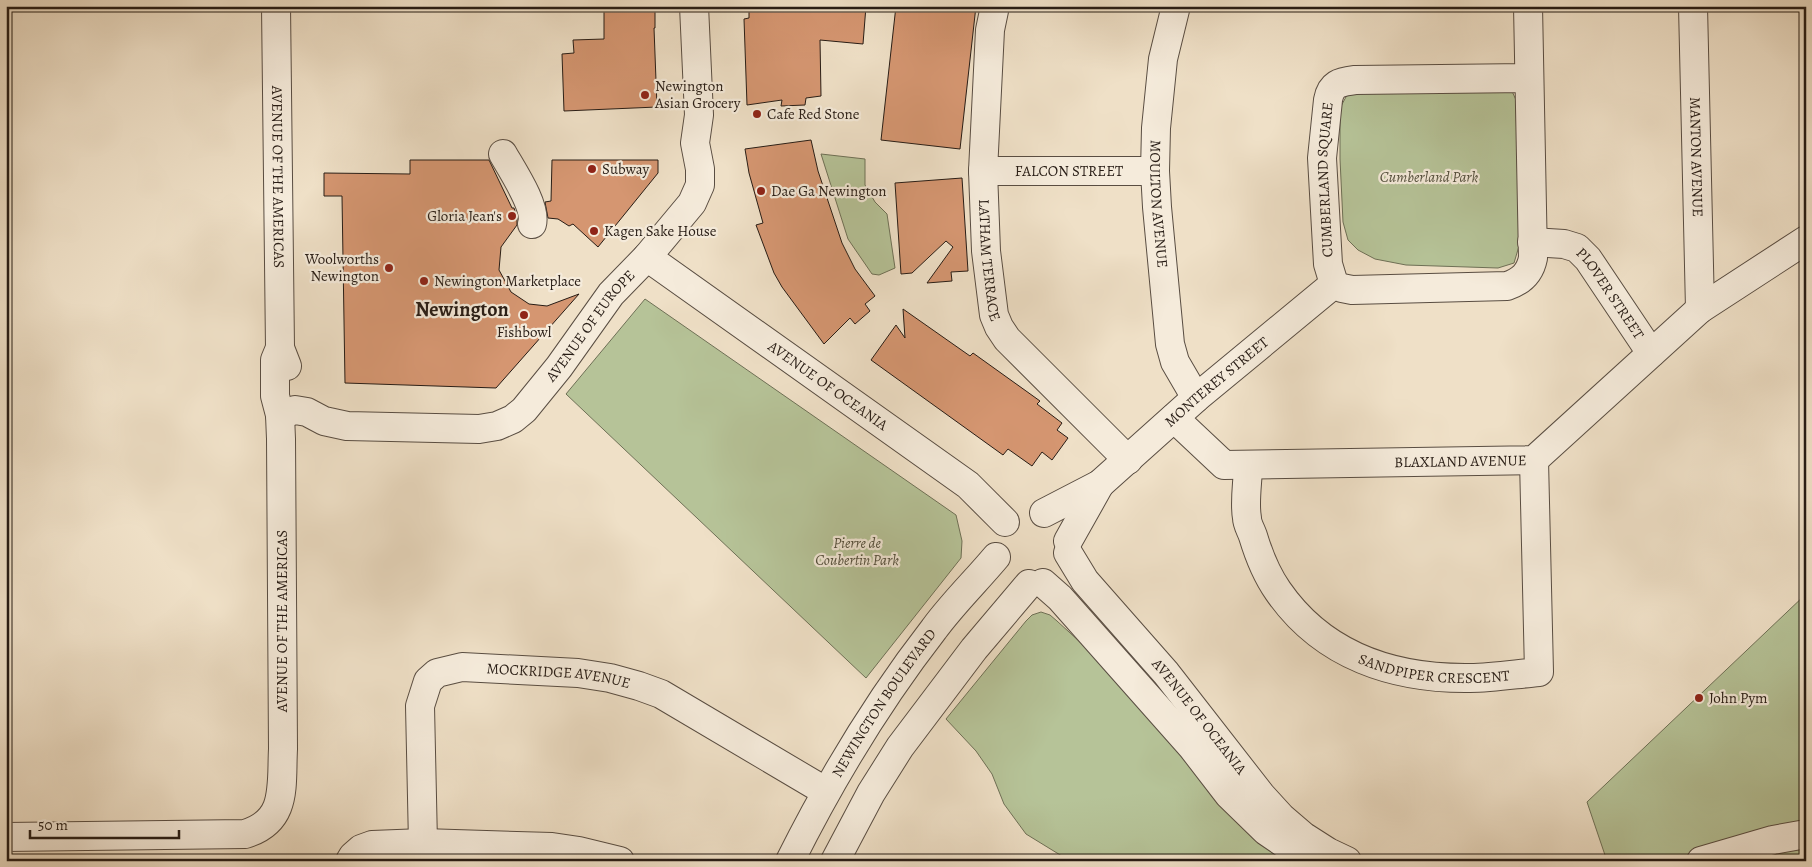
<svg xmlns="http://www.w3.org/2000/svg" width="1812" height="867" viewBox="0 0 1812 867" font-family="Alegreya,serif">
<rect width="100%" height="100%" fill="#efe0c7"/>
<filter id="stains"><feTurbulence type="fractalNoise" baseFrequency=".004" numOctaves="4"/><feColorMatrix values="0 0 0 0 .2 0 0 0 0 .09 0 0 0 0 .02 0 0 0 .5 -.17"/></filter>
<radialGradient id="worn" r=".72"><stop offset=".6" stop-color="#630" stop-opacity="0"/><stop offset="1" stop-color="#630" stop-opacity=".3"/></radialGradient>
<g fill="#b6c398" stroke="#6e7056">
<path d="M 1511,89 L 1516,100 L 1519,246 L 1514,263 L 1498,268 L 1406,265 L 1375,259 L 1358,250 L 1348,240 L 1343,222 L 1340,159 L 1340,108 L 1347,95 L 1364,90 Z"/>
<path d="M 821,154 L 865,159 L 865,185 L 875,202 L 887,214 L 895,268 L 879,275 L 872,274 L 848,239 Z"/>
<path d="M 645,299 L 956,515 L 962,541 L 961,558 L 866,678 L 566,394 Z"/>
<path d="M 1806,594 L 1806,861 L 1607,861 L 1587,802 Z"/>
<path d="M 1041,612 L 1050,615 L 1057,621 L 1139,696 L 1286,861 L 1070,861 L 1026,834 L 1004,804 L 992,774 L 976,751 L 946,719 L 1026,621 L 1032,615 Z"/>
</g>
<g fill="#d59671" stroke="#271c15">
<path d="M 604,6 L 655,6 L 655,28 L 654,28 L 657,107 L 564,111 L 562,54 L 574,53 L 573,40 L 604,39 Z"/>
<path d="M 749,6 L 866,6 L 863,44 L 820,40 L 821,96 L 806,98 L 805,105 L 781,106 L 782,100 L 747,105 L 744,19 L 749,18 Z"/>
<path d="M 896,6 L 976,6 L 960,149 L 881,140 Z"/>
<path d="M 811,140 L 818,171 L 842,243 L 855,269 L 875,296 L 865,304 L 870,311 L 855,324 L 850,318 L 824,344 L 782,287 L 774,273 L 756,225 L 763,223 L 749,173 L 745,149 Z"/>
<path d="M 410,160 L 489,160 L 512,208 L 514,208 L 517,218 L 517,225 L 501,247 L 499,270 L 511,292 L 529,304 L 547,306 L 579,294 L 496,388 L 345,383 L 342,196 L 324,196 L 324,173 L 410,174 Z"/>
<path d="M 552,160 L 658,160 L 658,173 L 598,247 L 573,224 L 569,226 L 558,219 L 548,218 L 545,202 L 551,201 Z"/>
<path d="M 962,178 L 968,271 L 951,272 L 952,281 L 927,283 L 953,247 L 946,241 L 912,273 L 901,274 L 895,183 Z"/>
<path d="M 903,309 L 970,356 L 973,353 L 1040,401 L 1037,404 L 1062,423 L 1057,430 L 1068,438 L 1052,460 L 1042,452 L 1032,466 L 1008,449 L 1003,455 L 871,360 L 896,325 L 905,338 Z"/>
</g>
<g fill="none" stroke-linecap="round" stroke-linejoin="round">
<defs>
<g id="minor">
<path id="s1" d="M 276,6 L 280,348 L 287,366"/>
<path id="s2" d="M 995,6 L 990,30 L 983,171 L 986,251 L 994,315 L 999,327 L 1007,339 L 1128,460"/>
<path id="s3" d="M 1176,6 L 1163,59 L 1156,128 L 1155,171 L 1157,207 L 1170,344 L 1175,362 L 1196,398"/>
<path id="s4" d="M 1528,6 L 1533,258 C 1530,273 1522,281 1507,286 L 1352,290 L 1342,288 L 1334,284 L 1328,264 L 1322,158 L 1328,100 C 1331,84 1339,82 1355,80 L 1529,78"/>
<path id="s5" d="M 1693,6 L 1700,309"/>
<path d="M 503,154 C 512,170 537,207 532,224"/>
<path id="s6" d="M 983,171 L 1155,171"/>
<path id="s7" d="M 1532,242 L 1564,244 L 1577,248 L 1588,259 L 1651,353"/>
<path id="s8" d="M 647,257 L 968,485 L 1005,522"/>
<path id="s9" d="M 280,415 L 295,410 L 307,412 L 324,421 L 347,426 L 479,429 L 497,426 L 513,419 L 524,410 L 559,367 L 611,294 L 647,257 L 692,203 L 700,185 L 700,169 L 695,143 L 699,115 L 694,6"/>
<path id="s10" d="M 1174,418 L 1224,465 L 1534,460 L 1700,309 L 1806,240"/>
<path id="s11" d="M 1248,465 C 1248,481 1244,502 1247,518 C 1247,524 1251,530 1253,536 C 1259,556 1266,574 1278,591 C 1323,656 1394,679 1470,678 C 1493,678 1516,674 1539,672 L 1534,460"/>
<path id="s12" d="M 1044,513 L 1100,484 L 1196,398 L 1334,284"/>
<path d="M 1068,541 L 1100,484"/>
<path id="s13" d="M 1068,553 L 1085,581 L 1166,673 L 1261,795 L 1282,818 L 1303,836 L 1328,852 L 1347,861"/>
<path d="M 1043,583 L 1060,598 L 1192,747 L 1229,795 L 1266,831 L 1304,857"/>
<path d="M 6,837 L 245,834 C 288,821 281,786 283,749 L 281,439 L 280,415 L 275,396 L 275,360 L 280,348"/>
<path id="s14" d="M 423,843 L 420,706 L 428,681 L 437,673 L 462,667 L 578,673 L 610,678 L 639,686 L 661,694 L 825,791"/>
<path d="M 350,861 L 353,856 L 361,849 L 372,845 L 423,843 L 552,847 L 579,851 L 620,861"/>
<path id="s15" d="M 790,861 C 831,779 878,701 934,629 C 953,603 976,581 996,557"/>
<path d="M 835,861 L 871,793 L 900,747 L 974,649 L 1029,584"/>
<path d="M 1701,861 L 1773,840 L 1806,834"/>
</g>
</defs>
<use href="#minor" stroke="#594d42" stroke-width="30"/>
<use href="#minor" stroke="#f5ebdb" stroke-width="28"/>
</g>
<g fill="#8f2418" stroke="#f5ebdb" stroke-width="2">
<circle cx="645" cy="95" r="5"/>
<circle cx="757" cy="114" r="5"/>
<circle cx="592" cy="169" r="5"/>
<circle cx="761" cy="191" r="5"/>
<circle cx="512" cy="216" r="5"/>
<circle cx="594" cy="231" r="5"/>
<circle cx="389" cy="268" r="5"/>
<circle cx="424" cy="281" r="5"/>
<circle cx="524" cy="315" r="5"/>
<circle cx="1699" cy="698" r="5"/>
</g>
<g text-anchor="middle" stroke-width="4.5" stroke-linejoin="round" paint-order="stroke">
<g font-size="15" fill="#271c15" stroke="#f5ebdb" text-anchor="start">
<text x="655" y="91">Newington<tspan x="655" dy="17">Asian Grocery</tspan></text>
<text x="767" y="119">Cafe Red Stone</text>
<text x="602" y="174">Subway</text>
<text x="771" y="196">Dae Ga Newington</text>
<text x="502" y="221" text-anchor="end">Gloria Jean's</text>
<text x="604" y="236">Kagen Sake House</text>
<text x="379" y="264" text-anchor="end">Woolworths<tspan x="379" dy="17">Newington</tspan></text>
<text x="434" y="286">Newington Marketplace</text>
<text x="524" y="337" text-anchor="middle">Fishbowl</text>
<text x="1709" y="703">John Pym</text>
</g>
<g font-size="15" fill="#271c15" stroke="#f5ebdb">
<text dy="5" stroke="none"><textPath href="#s5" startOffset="151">MANTON AVENUE</textPath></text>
<text dy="5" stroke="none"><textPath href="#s6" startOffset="86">FALCON STREET</textPath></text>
<text dy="5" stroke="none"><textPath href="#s1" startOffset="171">AVENUE OF THE AMERICAS</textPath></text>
<text dy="5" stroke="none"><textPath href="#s4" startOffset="572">CUMBERLAND SQUARE</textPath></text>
<text dy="5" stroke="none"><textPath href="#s3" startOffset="200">MOULTON AVENUE</textPath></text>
<text dy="5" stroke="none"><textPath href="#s2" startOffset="255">LATHAM TERRACE</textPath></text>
<text dy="5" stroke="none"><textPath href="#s7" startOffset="102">PLOVER STREET</textPath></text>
<text dy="5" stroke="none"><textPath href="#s9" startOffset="360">AVENUE OF EUROPE</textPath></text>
<text dy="5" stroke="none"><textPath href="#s12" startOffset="218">MONTEREY STREET</textPath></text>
<text dy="5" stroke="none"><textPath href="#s8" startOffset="222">AVENUE OF OCEANIA</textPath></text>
<text dy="5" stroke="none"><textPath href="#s10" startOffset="305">BLAXLAND AVENUE</textPath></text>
<text transform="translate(282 621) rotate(-90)" y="5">AVENUE OF THE AMERICAS</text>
<text dy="5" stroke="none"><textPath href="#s11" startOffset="316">SANDPIPER CRESCENT</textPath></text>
<text dy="5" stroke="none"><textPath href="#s14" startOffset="298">MOCKRIDGE AVENUE</textPath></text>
<text dy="5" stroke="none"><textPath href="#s15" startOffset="184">NEWINGTON BOULEVARD</textPath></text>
<text dy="5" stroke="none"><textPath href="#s13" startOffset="210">AVENUE OF OCEANIA</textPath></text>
</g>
<g font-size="15" font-style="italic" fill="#524e3c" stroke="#f5ebdb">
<text x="1429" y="182">Cumberland Park</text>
<text x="857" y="548">Pierre de<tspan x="857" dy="17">Coubertin Park</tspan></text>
</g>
<g font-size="20" font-weight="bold" fill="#271c15" stroke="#f5ebdb">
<text x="462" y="316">Newington</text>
</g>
</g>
<rect width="1812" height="867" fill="none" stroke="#efe0c7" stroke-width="25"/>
<rect x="8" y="8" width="1797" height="852" fill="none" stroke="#271c15" stroke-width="2.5"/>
<rect x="12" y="12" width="1787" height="842" fill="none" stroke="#271c15"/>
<path d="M30 830v8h149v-8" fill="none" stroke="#271c15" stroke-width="2.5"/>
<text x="38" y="830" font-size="15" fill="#271c15" stroke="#f5ebdb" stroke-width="4" paint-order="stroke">50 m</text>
<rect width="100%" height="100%" filter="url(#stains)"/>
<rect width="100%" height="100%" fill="url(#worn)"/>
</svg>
